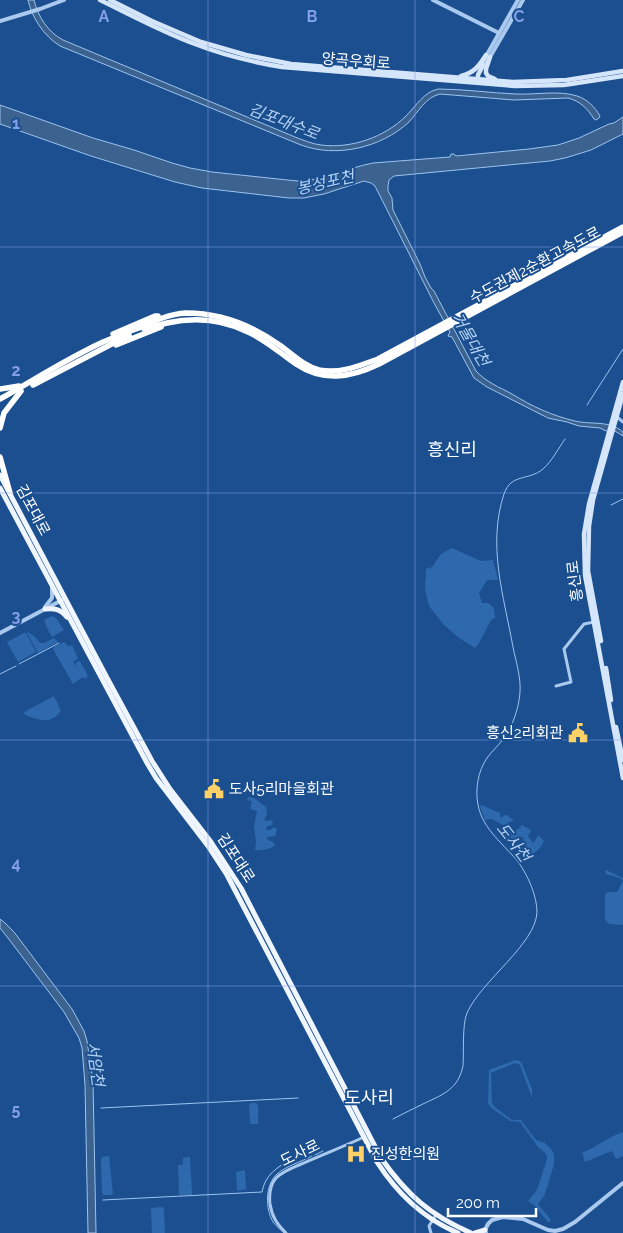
<svg xmlns="http://www.w3.org/2000/svg" width="623" height="1233" viewBox="0 0 623 1233" font-family="Raleway,'Noto Sans KR',sans-serif">
<rect width="100%" height="100%" fill="#1b4f8f"/>
<g fill="#2e69ad">
<path d="M 452,548 L 481,561 L 493,560 L 498,580 L 487,580 L 479,593 L 482,603 L 488,603 L 494,608 L 495,618 L 491,620 L 478,645 L 475,648 L 459,638 L 444,625 L 429,606 L 425,590 L 426,569 L 432,567 L 441,554 Z"/>
<path d="M 52,616 L 56,618 L 64,630 L 52,637 L 48,630 L 44,620 Z"/>
<path d="M 28,632 L 34,636 L 40,643 L 44,643 L 54,638 L 58,642 L 38,653 L 27,633 Z"/>
<path d="M 24,633 L 26,633 L 36,652 L 18,662 L 7,642 Z"/>
<path d="M 64,642 L 68,646 L 72,645 L 78,658 L 73,662 L 76,666 L 76,662 L 80,661 L 88,676 L 85,679 L 83,677 L 73,684 L 53,649 L 54,647 Z"/>
<path d="M 54,696 L 61,711 C 51,725 39,720 25,715 L 24,712 Z"/>
<path d="M 248,797 L 254,798 L 266,807 L 267,815 L 264,820 L 267,821 L 271,820 L 273,822 L 272,825 L 266,827 L 267,830 L 270,830 L 274,827 L 277,829 L 275,836 L 268,837 L 267,838 L 268,840 L 273,842 L 275,846 C 268,850 263,850 255,850 L 256,842 L 254,826 L 257,811 L 250,809 L 252,801 L 247,800 Z"/>
<path d="M 481,805 L 500,813 L 500,816 L 502,818 L 504,815 L 506,815 L 514,820 L 508,823 L 514,831 L 517,830 L 522,825 L 531,830 L 528,836 L 533,843 L 535,841 L 538,835 L 544,841 C 541,848 537,852 530,855 L 524,846 L 523,837 L 520,837 L 519,841 L 515,843 L 505,835 L 507,830 L 505,826 L 492,819 L 485,820 L 480,806 Z"/>
<path d="M 606,870 L 623,878 L 623,925 L 609,924 L 605,920 L 605,894 L 608,892 L 617,892 L 623,881 L 620,878 L 606,874 L 605,871 Z"/>
<path d="M 515,1060 L 520,1061 L 522,1064 L 532,1089 L 532,1098 L 520,1065 L 515,1063 L 491,1073 L 492,1103 L 495,1107 L 512,1120 L 521,1120 L 536,1140 L 545,1143 L 552,1150 L 554,1154 L 554,1164 L 547,1188 L 544,1196 L 538,1204 L 551,1220 L 549,1222 L 548,1222 L 534,1205 L 528,1201 L 537,1190 L 547,1159 L 546,1154 L 538,1147 L 520,1122 L 510,1121 L 490,1107 L 488,1103 L 489,1070 Z"/>
<path d="M 251,1103 L 256,1103 L 258,1105 L 258,1124 L 251,1124 L 250,1122 L 249,1106 Z"/>
<path d="M 623,1132 L 623,1156 L 616,1159 L 612,1151 L 585,1162 L 582,1153 C 596,1147 608,1137 623,1132 Z"/>
<path d="M 109,1156 L 113,1194 L 111,1195 L 103,1195 L 102,1192 L 101,1160 L 102,1157 Z"/>
<path d="M 190,1157 L 192,1193 L 192,1195 L 179,1195 L 178,1165 L 183,1165 L 183,1158 Z"/>
<path d="M 244,1170 L 245,1171 L 246,1189 L 238,1191 L 237,1190 L 236,1172 Z"/>
<path d="M 162,1207 L 164,1209 L 165,1233 L 152,1233 L 151,1208 Z"/>
</g>
<g fill="#3c6290" stroke="#9cc4f0">
<path d="M 28,0 L 34,0 C 38,17 48,32 63,40 L 295,137 C 303,140 312,144 321,145 C 351,149 385,137 406,116 C 416,106 424,92 438,89 C 464,89 490,93 516,94 C 535,95 559,90 577,96 C 587,99 595,107 600,116 L 599,118 L 596,120 L 594,119 C 588,109 580,101 568,98 L 514,100 L 440,94 C 426,97 418,112 409,122 C 381,148 336,158 301,145 L 60,46 C 44,36 32,18 28,0 Z"/>
<path d="M 0,105 L 93,138 L 134,150 L 172,163 L 190,168 L 212,172 L 297,181 C 323,181 347,168 373,163 L 450,157 L 451,154 L 454,154 L 456,156 L 529,149 L 558,145 L 579,138 L 609,124 L 614,123 L 623,117 L 623,134 L 591,150 L 565,158 L 550,161 L 394,176 L 389,180 L 388,186 L 388,191 L 392,198 L 393,210 L 420,264 L 425,277 L 431,288 L 434,291 L 476,371 C 486,382 499,387 512,394 C 531,406 553,416 575,421 C 592,425 609,420 623,432 L 623,436 L 615,431 L 606,431 L 600,428 L 579,426 L 567,422 L 548,418 L 487,387 L 474,378 L 452,337 L 448,336 L 450,332 L 434,303 L 375,186 L 371,183 L 364,181 L 324,194 L 304,198 L 289,198 L 202,188 L 175,182 L 91,156 L 0,124 Z"/>
<path d="M 0,919 L 5,923 L 14,932 L 72,1009 L 84,1031 L 87,1041 L 93,1081 L 96,1233 L 88,1233 L 85,1085 L 82,1048 L 79,1038 L 64,1012 L 8,938 L 0,928 Z"/>
</g>
<g fill="none" stroke-linecap="round" stroke-linejoin="round">
<g stroke="#9cc4f0" stroke-width="1">
<path d="M 587,405 L 623,349"/>
<path d="M 611,505 L 623,499"/>
<path d="M 19,664 L 59,643"/>
<path d="M 0,674 L 16,666"/>
<path d="M 101,1108 L 298,1098"/>
<path d="M 393,1119 C 403,1114 414,1108 425,1103 C 444,1094 458,1089 463,1066 C 464,1052 462,1025 467,1013 C 481,981 536,944 537,912 C 537,896 528,876 519,863 C 504,844 483,830 478,805 C 475,789 478,771 487,758 C 492,751 499,745 504,738 C 513,725 519,708 520,692 C 521,677 516,662 513,647 C 504,597 487,545 504,494 C 511,473 529,481 543,469 C 552,461 558,449 565,439"/>
<path d="M 315,1155 L 323,1151"/>
<path d="M 103,1200 L 262,1192 C 265,1175 277,1167 292,1159"/>
<path d="M 284,1233 C 280,1229 276,1226 273,1222 C 265,1208 265,1185 277,1174 C 286,1166 301,1162 312,1156"/>
</g>
<g stroke="#a9c9ee" stroke-width="3">
<path d="M 616,416 L 623,422"/>
<path d="M 556,686 L 571,682 L 564,649 L 584,624 L 594,622"/>
<path d="M 286,1233 C 277,1224 272,1217 270,1204 C 269,1195 270,1185 276,1178 C 282,1172 292,1168 299,1165 C 321,1155 343,1147 364,1137"/>
<path d="M 431,1233 L 429,1226 L 436,1215"/>
</g>
<g stroke="#a9c9ee" stroke-width="4">
<path d="M 433,0 L 499,33"/>
<path d="M 0,21 L 40,9 L 64,0"/>
<path d="M 485,58 L 518,0"/>
<path d="M 483,65 L 490,57 L 523,0"/>
<path d="M 45,607 L 52,598 L 52,586"/>
<path d="M 0,633 L 62,600"/>
<path d="M 486,1233 L 485,1230 L 488,1224 L 492,1220 L 503,1217 L 523,1219 L 548,1230 L 555,1231 L 563,1229 L 575,1222 L 623,1183"/>
</g>
<g stroke="#d6e6fa" stroke-width="4.5">
<path d="M 100,0 C 131,15 162,32 195,44 C 223,55 252,62 282,67 L 515,86 L 564,85 L 623,76"/>
<path d="M 110,0 L 152,21 L 201,42 L 246,55 L 291,64 L 513,82 L 567,80 L 623,71"/>
<path d="M 490,57 L 486,69 L 486,73 L 488,76 L 495,79"/>
<path d="M 461,76 C 474,73 479,66 486,55"/>
<path d="M 478,81 L 478,75 L 483,65"/>
<path d="M 623,382 L 589,504 L 584,534 L 585,575 L 623,778"/>
<path d="M 601,641 L 588,571 L 589,526 L 593,500 L 623,394"/>
<path d="M 606,668 L 611,700"/>
<path d="M 616,727 L 623,760"/>
</g>
<g stroke="#f0f6ff" stroke-width="5">
<path d="M 0,475 L 106,676 L 152,761 L 170,789 L 211,842 L 241,888 L 381,1158 C 407,1195 430,1215 471,1233"/>
<path d="M 0,488 L 147,763 L 156,778 L 208,846 L 227,875 L 377,1162 C 397,1193 424,1219 458,1233"/>
<path d="M 45,609 C 55,608 60,609 67,617"/>
<path d="M 475,1233 L 485,1230"/>
</g>
<g stroke="#fff" stroke-width="5.5">
<path d="M 144,329 C 152,326 159,325 167,323 C 195,317 222,319 248,332 C 266,340 280,353 296,364 C 323,382 350,378 379,364 L 623,232"/>
<path d="M 113,334 L 155,316 L 158,316"/>
<path d="M 116,345 L 161,327"/>
<path d="M 33,385 L 129,335"/>
<path d="M 0,389 L 19,386"/>
<path d="M 0,399 C 34,380 68,358 103,342 C 115,337 127,332 139,328 C 154,321 169,314 186,313 C 222,313 252,325 281,346 C 293,355 304,366 319,370 C 340,374 359,366 378,359 L 623,227"/>
<path d="M 0,428 L 4,413 L 21,391"/>
<path d="M 0,457 L 10,493"/>
</g>
</g>
<path fill="none" stroke="#839eea" stroke-width="1" stroke-opacity="0.55" d="M 208,0 L 208,1233M 415,0 L 415,1233M 0,247 L 623,247M 0,493 L 623,493M 0,740 L 623,740M 0,986 L 623,986"/>
<defs>
<symbol id="civic-bare" viewBox="-9 -9 18 18"><path d="M-.6-6.5H3V-4.5H.6V-3L4-1V1h2V6H-6V1h2V-1L-.6-3ZM-1.2 2.5V6h2.4V2.5Z" fill="#ffd166" stroke="#1b4f8f" stroke-width="2.5" paint-order="stroke"/></symbol>
<symbol id="hospital-bare" viewBox="-9 -9 18 18"><path d="M-5-5h3v3.5h4V-5h3V5h-3V1.5h-4V5h-3Z" fill="#ffd166" stroke="#1b4f8f" stroke-width="2.5" paint-order="stroke"/></symbol>
</defs>
<g fill-rule="evenodd">
<use href="#civic-bare" x="564" y="719" width="28" height="28"/>
<use href="#civic-bare" x="200" y="775" width="28" height="28"/>
<use href="#hospital-bare" x="342" y="1140" width="28" height="28"/>
</g>
<g text-anchor="middle" stroke-width="4" stroke-linejoin="round" paint-order="stroke">
<g font-size="15" fill="#fff" stroke="#1b4f8f">
<text transform="translate(356 61) rotate(4)" y="5">양곡우회로</text>
<text transform="translate(535 265) rotate(-28)" y="5">수도권제2순환고속도로</text>
<text transform="translate(33 510) rotate(62)" y="5">김포대로</text>
<text transform="translate(575 581) rotate(-97)" y="5">흥신로</text>
<text transform="translate(236 858) rotate(57)" y="5">김포대로</text>
<text transform="translate(300 1153) rotate(-26)" y="5">도사로</text>
</g>
<g font-size="15" fill="#fff" stroke="#1b4f8f" text-anchor="start">
<text x="563" y="738" text-anchor="end">흥신2리회관</text>
<text x="229" y="794">도사5리마을회관</text>
<text x="371" y="1159">진성한의원</text>
</g>
<g font-size="16" font-style="italic" fill="#b5d3f5" stroke="#1b4f8f">
<text transform="translate(284 121) rotate(21)" y="6">김포대수로</text>
<text transform="translate(325 182) rotate(-13)" y="6">봉성포천</text>
<text transform="translate(471 339) rotate(60)" y="6">거물대천</text>
<text transform="translate(514 842) rotate(52)" y="6">도사천</text>
<text transform="translate(96 1064) rotate(82)" y="6">서암천</text>
</g>
<g font-size="18" fill="#fff" stroke="#1b4f8f">
<text x="452" y="456">흥신리</text>
<text x="369" y="1104">도사리</text>
</g>
</g>
<g font-size="16" text-anchor="middle" font-weight="bold" fill="#839eea" stroke="#1b4f8f" stroke-width="4" stroke-linejoin="round" paint-order="stroke">
<text x="104" y="22">A</text>
<text x="312" y="22">B</text>
<text x="519" y="22">C</text>
<text x="16" y="129">1</text>
<text x="16" y="376">2</text>
<text x="16" y="622">3</text>
<text x="16" y="869">4</text>
<text x="16" y="1115">5</text>
</g>
<path d="M448 1208v8h88v-8" fill="none" stroke="#ffffff" stroke-width="2.5"/>
<text x="456" y="1208" font-size="15" fill="#ffffff" stroke="#1b4f8f" stroke-width="4" paint-order="stroke">200 m</text>
</svg>
